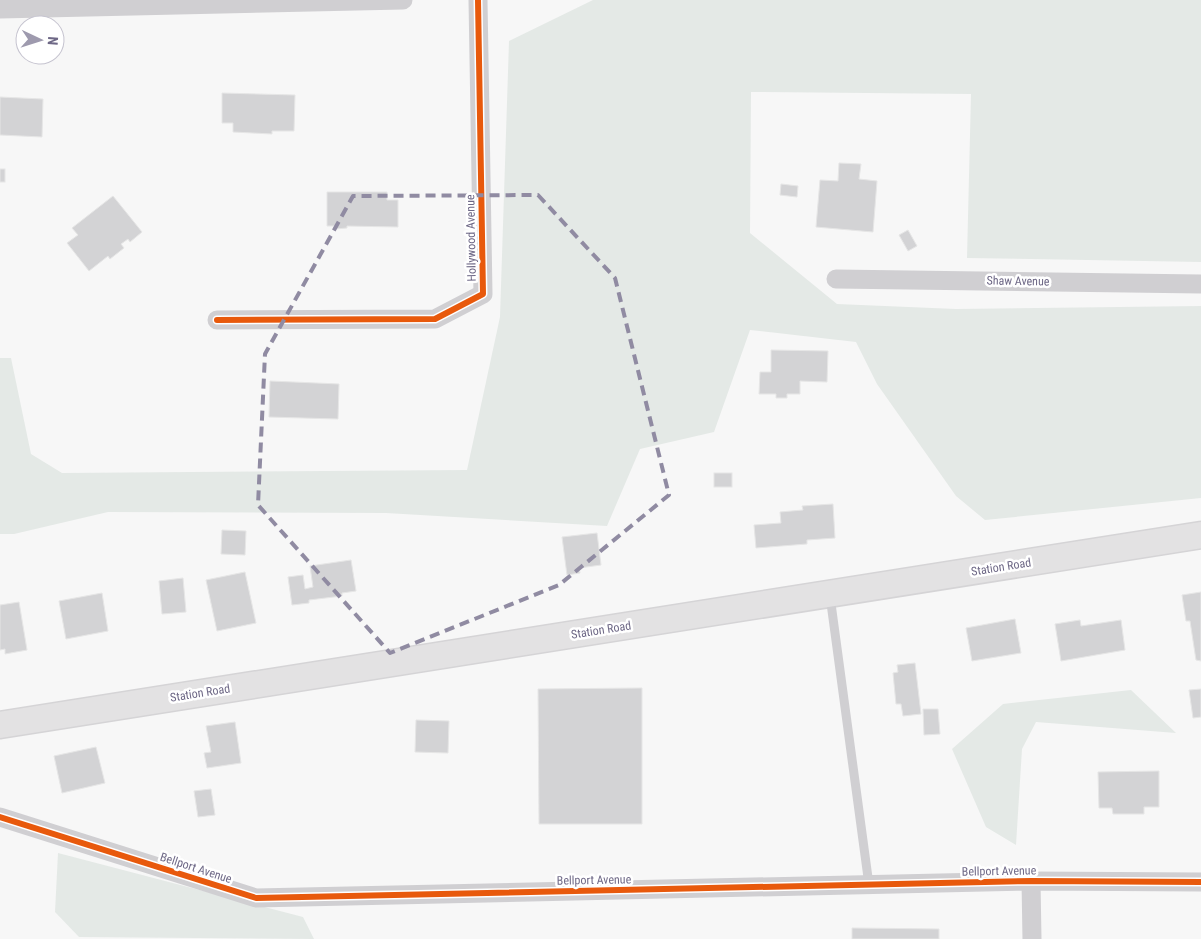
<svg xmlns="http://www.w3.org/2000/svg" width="1201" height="939" viewBox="0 0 1201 939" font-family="'Roboto Condensed',sans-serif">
<rect width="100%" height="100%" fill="#f7f7f7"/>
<g fill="#e4e9e6">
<path d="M 593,0 L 1201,0 L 1201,262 L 967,258 L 971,94 L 751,92 L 750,233 L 837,304 L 956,309 L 1201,306 L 1201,498 L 985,520 L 956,496 L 877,384 L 856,342 L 750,330 L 714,432 L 640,449 L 607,526 L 386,513 L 108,512 L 14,534 L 0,534 L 0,358 L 11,358 L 31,454 L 62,473 L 467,470 L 500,317 L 509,41 Z"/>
<path d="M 1131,690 L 1176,733 L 1036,722 L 1022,749 L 1016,845 L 986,827 L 952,749 L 1003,704 Z"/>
<path d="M 58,853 L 303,917 L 314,939 L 79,937 L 55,912 Z"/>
</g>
<g fill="#d3d3d5" stroke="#e6e6e6">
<path d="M 222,93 L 295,95 L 294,131 L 272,131 L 272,134 L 233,132 L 233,123 L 222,123 Z"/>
<path d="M 0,97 L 43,99 L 42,137 L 0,135 Z"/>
<path d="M 839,163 L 861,164 L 859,179 L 877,181 L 873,232 L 816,227 L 820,180 L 838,181 Z"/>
<rect x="0" y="169" width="5" height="13"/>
<path d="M 781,184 L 798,186 L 797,197 L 780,195 Z"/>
<path d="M 327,192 L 387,192 L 387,200 L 398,200 L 398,227 L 347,226 L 347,228 L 335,229 L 335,226 L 327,226 Z"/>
<path d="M 113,196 L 142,232 L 130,242 L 128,239 L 121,244 L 124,248 L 110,259 L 108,256 L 89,271 L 67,243 L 78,235 L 72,228 Z"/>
<path d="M 908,230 L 917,246 L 908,251 L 899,235 Z"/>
<path d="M 771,350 L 828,351 L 827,382 L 800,381 L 800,394 L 787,394 L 787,398 L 776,398 L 776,394 L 759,394 L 760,372 L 771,372 Z"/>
<path d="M 270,381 L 339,384 L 338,419 L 269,417 Z"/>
<rect x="714" y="473" width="18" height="14"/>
<path d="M 833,504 L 835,538 L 807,540 L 807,544 L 756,548 L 754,525 L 781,523 L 780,512 L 803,510 L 802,506 Z"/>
<path d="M 222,530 L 246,531 L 245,555 L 221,554 Z"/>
<path d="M 597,533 L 601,565 L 579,568 L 580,573 L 567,575 L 562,537 Z"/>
<path d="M 351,560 L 356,591 L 342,593 L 342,596 L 309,600 L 309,603 L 292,605 L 288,577 L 303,575 L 305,589 L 313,587 L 310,566 Z"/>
<path d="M 245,572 L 256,623 L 217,631 L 206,580 Z"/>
<path d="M 183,578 L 186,612 L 162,614 L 159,581 Z"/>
<path d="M 1201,592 L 1201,661 L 1196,660 L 1190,621 L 1186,621 L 1182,595 Z"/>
<path d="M 102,593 L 108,631 L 66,639 L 59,601 Z"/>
<path d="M 19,602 L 27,650 L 5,654 L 5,649 L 0,650 L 0,605 Z"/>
<path d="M 1015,619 L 1021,653 L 972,661 L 966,628 Z"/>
<path d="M 1080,620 L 1081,626 L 1121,620 L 1125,650 L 1061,661 L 1055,624 Z"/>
<path d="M 915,663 L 921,714 L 903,716 L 901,704 L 896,704 L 893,673 L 898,672 L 897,665 Z"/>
<path d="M 642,688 L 642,824 L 539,824 L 538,689 Z"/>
<path d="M 1201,689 L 1201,717 L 1193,718 L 1189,690 Z"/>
<path d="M 923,709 L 938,709 L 940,734 L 924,735 Z"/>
<path d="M 416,720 L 449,721 L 448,753 L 415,752 Z"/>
<path d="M 235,722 L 241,763 L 207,768 L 204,753 L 211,752 L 206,726 Z"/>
<path d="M 96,747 L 105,783 L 62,793 L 54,756 Z"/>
<path d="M 1159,771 L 1159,807 L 1144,807 L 1144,814 L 1113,814 L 1112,808 L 1099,808 L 1098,772 Z"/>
<path d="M 211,789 L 215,815 L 198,817 L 194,791 Z"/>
<path d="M 852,928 L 939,929 L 939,939 L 852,939 Z"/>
</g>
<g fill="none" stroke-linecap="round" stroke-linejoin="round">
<defs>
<path id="secondary" d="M 0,725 L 1201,535"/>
</defs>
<use href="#secondary" stroke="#d5d4d6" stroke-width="29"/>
<path stroke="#d0cfd2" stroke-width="9" d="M 830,596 L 869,885"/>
<g stroke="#d0cfd2" stroke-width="19">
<path d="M 0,9 L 403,0"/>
<path d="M 836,279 L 1201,284"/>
<path d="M 217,320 L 435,319 L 483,294 L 478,0"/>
<path d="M 0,817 L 256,898 L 1031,881 L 1201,882"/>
<path d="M 1031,881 L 1032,939"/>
</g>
<use href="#secondary" stroke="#e3e2e3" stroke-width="26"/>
<defs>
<g id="cycleway">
<path d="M 217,320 L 435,319 L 483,294 L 478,0"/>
<path d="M 0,817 L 256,898 L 1031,881 L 1201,882"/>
</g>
</defs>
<use href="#cycleway" stroke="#fff" stroke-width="9"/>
<use href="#cycleway" stroke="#e8590c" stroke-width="6"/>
</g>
<path fill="none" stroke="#908ba2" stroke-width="4" stroke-dasharray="10 6" stroke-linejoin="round" d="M 538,195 L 615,278 L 669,495 L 559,585 L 390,653 L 258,505 L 265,354 L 353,196 Z"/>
<g text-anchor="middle" stroke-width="5" stroke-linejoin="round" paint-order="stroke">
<g font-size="12" fill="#6e6886" stroke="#fff">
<text transform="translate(471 238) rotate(-91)" y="4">Hollywood Avenue</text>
<text transform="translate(1018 281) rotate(1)" y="4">Shaw Avenue</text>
<text transform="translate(1001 567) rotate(-9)" y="4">Station Road</text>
<text transform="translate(601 630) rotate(-9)" y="4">Station Road</text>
<text transform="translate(200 693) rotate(-9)" y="4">Station Road</text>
<text transform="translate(196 868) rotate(18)" y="4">Bellport Avenue</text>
<text transform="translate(999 871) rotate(-1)" y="4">Bellport Avenue</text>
<text transform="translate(594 880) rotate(-1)" y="4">Bellport Avenue</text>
</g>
</g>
<g transform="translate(40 40) rotate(94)"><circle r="24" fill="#ffffff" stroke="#c5c3cf"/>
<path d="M0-4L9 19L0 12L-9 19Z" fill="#9e9aae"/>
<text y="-8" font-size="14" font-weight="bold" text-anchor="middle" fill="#6e6886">N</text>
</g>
</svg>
